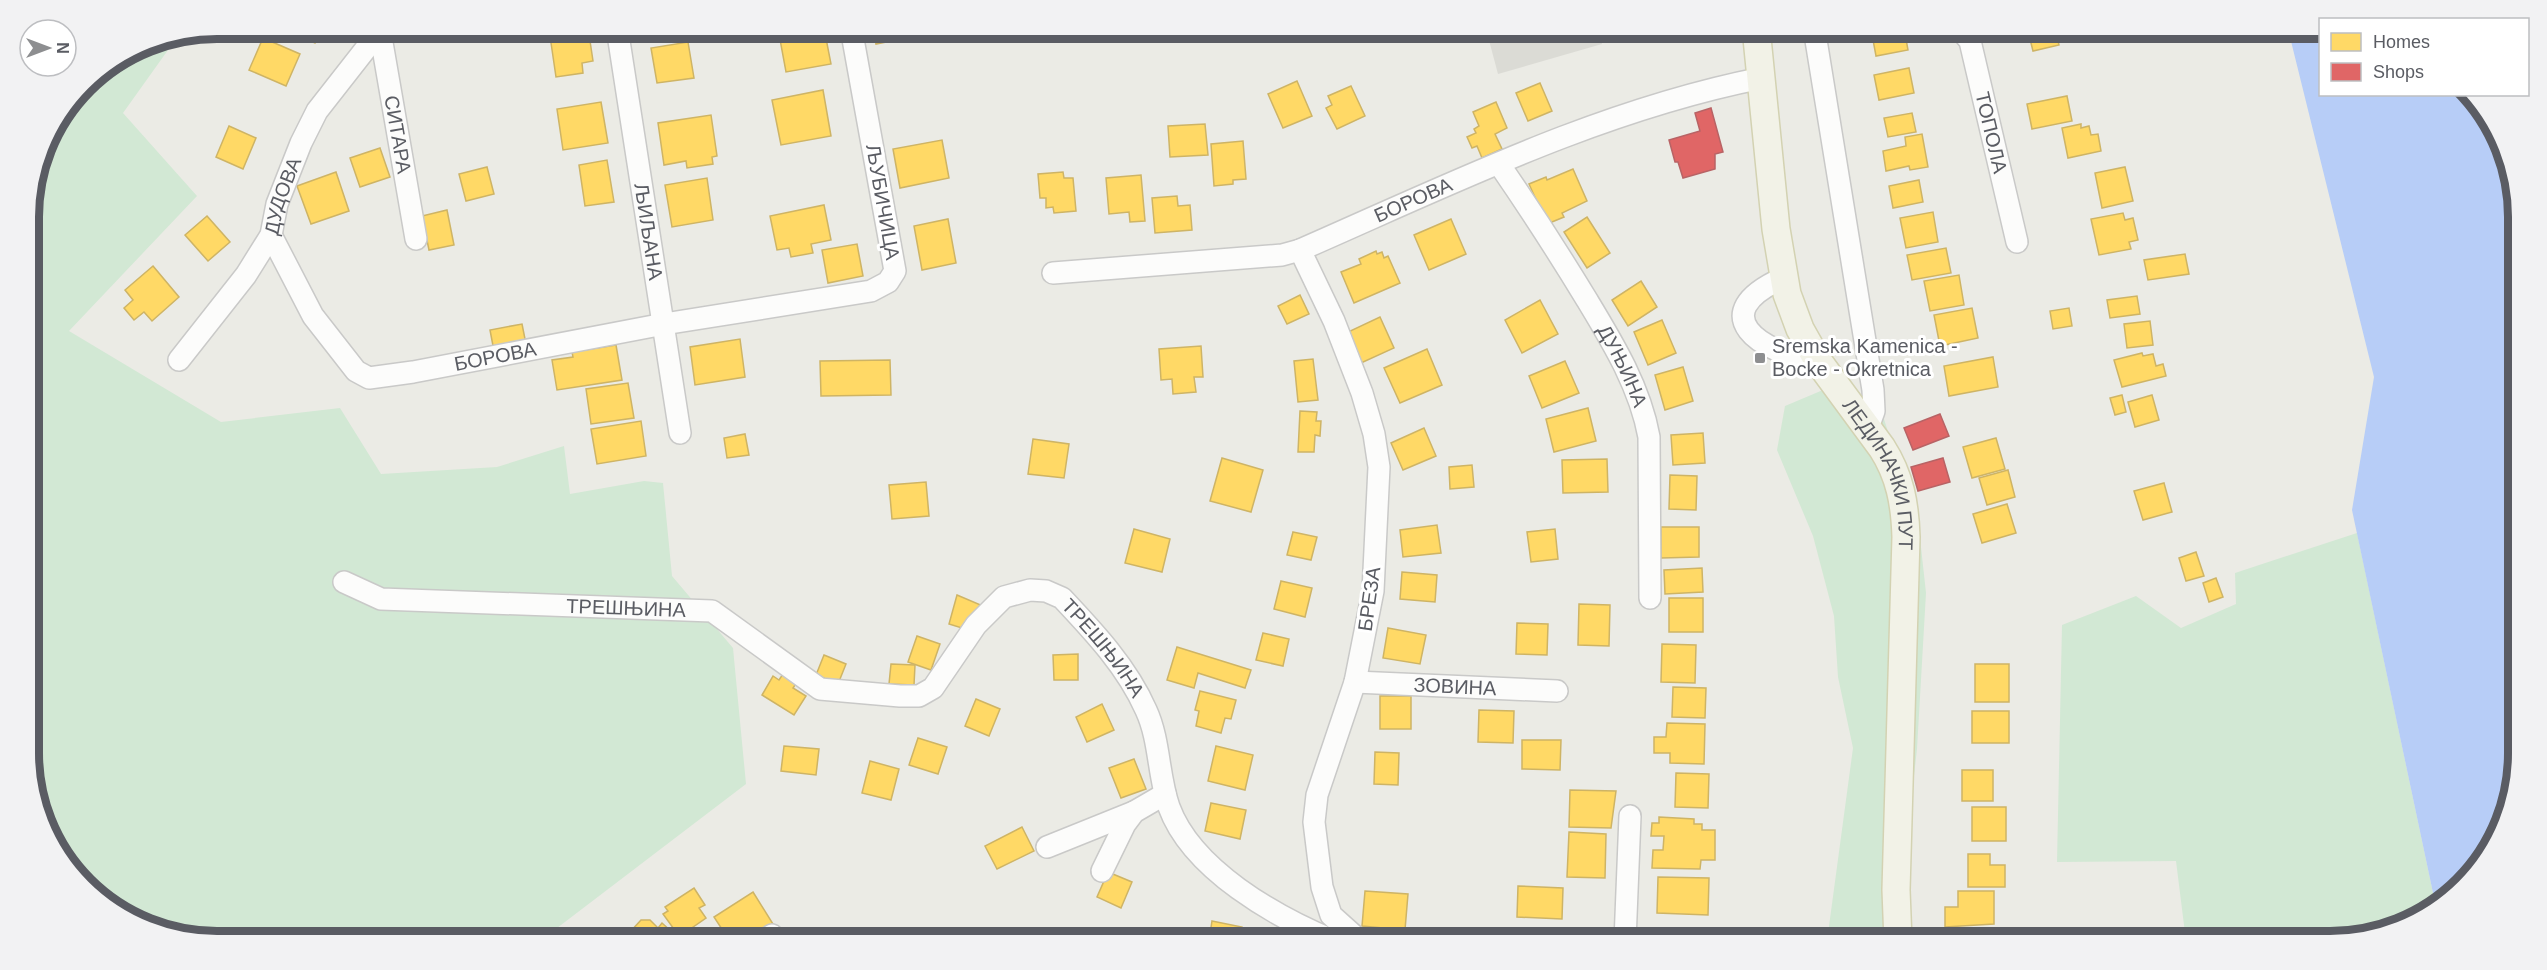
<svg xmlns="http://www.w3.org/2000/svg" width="2547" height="970" viewBox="0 0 2547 970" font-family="Helvetica,sans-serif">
<rect width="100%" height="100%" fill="#ebebe5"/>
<path fill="#dbdbd5" d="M 1486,29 L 1598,29 L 1602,44 L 1498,74 Z"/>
<g fill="#d2e8d4">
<path d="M 178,36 L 123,113 L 197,196 L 69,331 L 221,422 L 340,408 L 381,474 L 497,467 L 564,446 L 570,494 L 644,481 L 663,483 L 672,576 L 733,648 L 746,784 L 540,941 L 217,941 L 156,931 L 75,877 L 32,789 L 29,205 L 48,134 L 93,76 L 145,43 Z"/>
<path d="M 1823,390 L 1883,416 L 1919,529 L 1926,593 L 1917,749 L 1902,883 L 1906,941 L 1827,941 L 1853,748 L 1838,677 L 1834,616 L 1813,536 L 1777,450 L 1785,406 Z"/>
<path d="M 2357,533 L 2436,907 L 2391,931 L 2342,941 L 2186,941 L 2176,861 L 2057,862 L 2062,625 L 2136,596 L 2181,628 L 2236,604 L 2235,573 Z"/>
</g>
<path fill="#b7cdf7" d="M 2288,29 L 2320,29 L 2320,94 L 2473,95 L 2504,145 L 2517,192 L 2518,753 C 2515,772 2514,794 2509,813 C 2499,843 2464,892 2436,907 L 2352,510 L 2374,377 Z"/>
<g fill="#ffd966" stroke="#ceb465" stroke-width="1.5">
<path d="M 283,28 L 321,28 L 315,43 Z"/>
<path d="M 808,28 L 824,28 L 831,64 L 786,72 L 779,34 Z"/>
<path d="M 873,28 L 914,28 L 916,36 L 876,44 Z"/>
<path d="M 1904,28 L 1908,50 L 1876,56 L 1871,29 Z"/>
<path d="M 2023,28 L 2055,28 L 2059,45 L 2033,51 L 2030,39 L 2025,40 Z"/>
<path d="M 577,32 L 579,42 L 590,41 L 593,61 L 582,63 L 583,73 L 556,77 L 550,36 Z"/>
<path d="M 263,38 L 300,54 L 286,86 L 249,70 Z"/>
<path d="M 688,42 L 694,78 L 657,83 L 651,48 Z"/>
<path d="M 1909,68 L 1914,93 L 1879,100 L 1874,75 Z"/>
<path d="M 1297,81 L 1312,116 L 1283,128 L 1268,94 Z"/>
<path d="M 1540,83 L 1552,111 L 1528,121 L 1516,93 Z"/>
<path d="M 1351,86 L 1365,116 L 1337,129 L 1326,108 L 1332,105 L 1328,96 Z"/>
<path d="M 823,90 L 831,136 L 781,145 L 772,100 Z"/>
<path d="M 2067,96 L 2072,121 L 2032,129 L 2027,104 Z"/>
<path d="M 601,102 L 608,143 L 563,150 L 557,109 Z"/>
<path d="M 1496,102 L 1507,128 L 1495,134 L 1502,149 L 1482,158 L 1477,146 L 1472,148 L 1467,137 L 1476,133 L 1474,129 L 1479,126 L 1473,112 Z"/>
<path d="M 1912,113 L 1916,132 L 1888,137 L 1884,118 Z"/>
<path d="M 711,115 L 717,156 L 712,157 L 713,164 L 687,168 L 686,161 L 664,165 L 658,123 Z"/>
<path d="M 1205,124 L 1208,155 L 1170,157 L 1168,126 Z"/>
<path d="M 2081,124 L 2081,128 L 2089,126 L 2091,135 L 2098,134 L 2101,151 L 2068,158 L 2062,128 Z"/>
<path d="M 229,126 L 256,138 L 243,169 L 216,157 Z"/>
<path d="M 1922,134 L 1928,167 L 1910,170 L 1909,166 L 1886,171 L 1883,151 L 1906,146 L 1905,137 Z"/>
<path d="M 942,140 L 949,178 L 900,188 L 893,149 Z"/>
<path d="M 1243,141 L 1246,179 L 1233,180 L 1233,184 L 1214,186 L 1211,144 Z"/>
<path d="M 380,148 L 390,177 L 360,187 L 350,158 Z"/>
<path d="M 607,160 L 614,202 L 585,206 L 579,165 Z"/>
<path d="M 487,167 L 494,194 L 466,201 L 459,174 Z"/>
<path d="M 2125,167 L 2133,201 L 2102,208 L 2095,173 Z"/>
<path d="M 1573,169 L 1587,201 L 1562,213 L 1564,217 L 1547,224 L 1529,184 L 1546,177 L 1547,180 Z"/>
<path d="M 336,172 L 349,211 L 311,224 L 297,186 Z"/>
<path d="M 1063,172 L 1064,178 L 1073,178 L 1076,211 L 1054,213 L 1053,207 L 1046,208 L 1046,198 L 1040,198 L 1038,174 Z"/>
<path d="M 1141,175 L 1145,221 L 1130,222 L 1129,212 L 1109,214 L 1106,178 Z"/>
<path d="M 707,178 L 713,220 L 672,227 L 665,185 Z"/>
<path d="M 1919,180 L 1923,202 L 1893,208 L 1889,186 Z"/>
<path d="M 1177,196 L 1178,206 L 1190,205 L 1192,230 L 1155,233 L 1152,198 Z"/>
<path d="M 824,205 L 831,240 L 811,244 L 813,253 L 791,257 L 789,248 L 777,250 L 770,216 Z"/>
<path d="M 447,210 L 454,245 L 429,250 L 422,216 Z"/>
<path d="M 1933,212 L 1938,242 L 1906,248 L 1900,218 Z"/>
<path d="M 2123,213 L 2125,220 L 2133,218 L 2138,240 L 2129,242 L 2131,249 L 2099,255 L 2091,219 Z"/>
<path d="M 207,216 L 230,242 L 208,261 L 185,235 Z"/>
<path d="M 1587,217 L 1610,253 L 1587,268 L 1564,232 Z"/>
<path d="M 948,219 L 956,263 L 922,270 L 914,226 Z"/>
<path d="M 1451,219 L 1466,254 L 1429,270 L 1414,235 Z"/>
<path d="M 857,244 L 863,276 L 828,283 L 822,250 Z"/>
<path d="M 1946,248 L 1951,273 L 1912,280 L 1907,255 Z"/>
<path d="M 1376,251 L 1377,254 L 1382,252 L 1384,258 L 1388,256 L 1400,283 L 1354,303 L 1341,272 L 1361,264 L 1359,259 Z"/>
<path d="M 2185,254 L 2189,274 L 2148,280 L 2144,260 Z"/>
<path d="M 153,266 L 179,297 L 152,321 L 144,312 L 134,320 L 124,308 L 133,300 L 125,290 Z"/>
<path d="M 1959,275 L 1964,305 L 1930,311 L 1924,281 Z"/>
<path d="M 1641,281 L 1657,307 L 1628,326 L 1612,300 Z"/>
<path d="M 1300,295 L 1309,314 L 1287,324 L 1278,306 Z"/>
<path d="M 2137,296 L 2140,314 L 2110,318 L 2107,300 Z"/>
<path d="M 1540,300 L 1558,334 L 1522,353 L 1505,320 Z"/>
<path d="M 1972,308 L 1978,338 L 1940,346 L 1934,315 Z"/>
<path d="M 2069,308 L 2072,326 L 2053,329 L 2050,311 Z"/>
<path d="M 1380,317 L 1394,348 L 1361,363 L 1348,332 Z"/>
<path d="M 1662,320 L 1676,353 L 1648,365 L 1634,332 Z"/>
<path d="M 2150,321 L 2153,345 L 2127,348 L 2124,324 Z"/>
<path d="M 522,324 L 526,344 L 494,351 L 490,330 Z"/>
<path d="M 740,339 L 745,377 L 695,385 L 690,347 Z"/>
<path d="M 616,345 L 622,380 L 557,390 L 552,360 L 573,357 L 572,352 Z"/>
<path d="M 1201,346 L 1203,377 L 1194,377 L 1196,392 L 1173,394 L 1172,379 L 1161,380 L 1159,349 Z"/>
<path d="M 1427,349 L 1442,385 L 1400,403 L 1384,368 Z"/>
<path d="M 2142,353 L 2143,356 L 2153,354 L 2156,366 L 2163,364 L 2166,376 L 2122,387 L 2114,360 Z"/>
<path d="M 1993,357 L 1998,387 L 1949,396 L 1944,366 Z"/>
<path d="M 1313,359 L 1318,400 L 1298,402 L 1294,361 Z"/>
<path d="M 890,360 L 891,395 L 821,396 L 820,361 Z"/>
<path d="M 1565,361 L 1579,393 L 1542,408 L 1529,376 Z"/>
<path d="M 1683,367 L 1693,401 L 1665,410 L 1655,375 Z"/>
<path d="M 628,383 L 634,418 L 591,424 L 586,389 Z"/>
<path d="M 2122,395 L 2126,412 L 2115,415 L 2110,398 Z"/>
<path d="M 2152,395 L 2159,420 L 2135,427 L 2128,402 Z"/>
<path d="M 1588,408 L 1596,441 L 1554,452 L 1546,419 Z"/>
<path d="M 1300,411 L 1317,412 L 1316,421 L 1321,421 L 1320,436 L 1315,435 L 1314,452 L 1298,452 Z"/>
<path d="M 641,421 L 646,456 L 597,464 L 591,429 Z"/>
<path d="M 1424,428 L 1436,456 L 1403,470 L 1391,443 Z"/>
<path d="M 1703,433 L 1705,463 L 1673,465 L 1671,435 Z"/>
<path d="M 745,434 L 749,455 L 727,458 L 724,438 Z"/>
<path d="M 1996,438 L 2005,469 L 1972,478 L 1963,447 Z"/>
<path d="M 1033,439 L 1069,444 L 1064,478 L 1028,474 Z"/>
<path d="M 1222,458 L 1263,470 L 1251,512 L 1210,501 Z"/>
<path d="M 1607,459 L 1608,492 L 1563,493 L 1562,460 Z"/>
<path d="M 1472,465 L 1474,487 L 1450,489 L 1449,467 Z"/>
<path d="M 2008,470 L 2015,497 L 1987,505 L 1979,478 Z"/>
<path d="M 1670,475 L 1697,476 L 1696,510 L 1669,509 Z"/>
<path d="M 926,482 L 929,516 L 892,519 L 889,485 Z"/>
<path d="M 2164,483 L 2172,512 L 2143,520 L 2134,491 Z"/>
<path d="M 2007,504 L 2016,533 L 1982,543 L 1973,514 Z"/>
<path d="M 1437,525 L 1441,553 L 1403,557 L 1400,530 Z"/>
<path d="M 1661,527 L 1699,527 L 1699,557 L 1661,558 Z"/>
<path d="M 1134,529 L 1170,539 L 1162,572 L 1125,563 Z"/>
<path d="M 1555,529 L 1558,559 L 1531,562 L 1527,532 Z"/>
<path d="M 1293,532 L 1317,537 L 1311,560 L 1287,555 Z"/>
<path d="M 2196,552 L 2204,576 L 2186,581 L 2179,558 Z"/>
<path d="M 1702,568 L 1703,592 L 1665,594 L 1664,570 Z"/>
<path d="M 1402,572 L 1437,575 L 1435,602 L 1400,599 Z"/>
<path d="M 2216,578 L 2223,597 L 2209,602 L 2203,583 Z"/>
<path d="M 1281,581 L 1312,588 L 1305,617 L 1274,609 Z"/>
<path d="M 957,595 L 983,606 L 965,629 L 949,624 Z"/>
<rect x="1669" y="598" width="34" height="34"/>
<path d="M 1579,604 L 1610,605 L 1609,646 L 1578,645 Z"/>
<path d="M 1517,623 L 1548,624 L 1547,655 L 1516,654 Z"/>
<path d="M 1388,628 L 1426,635 L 1420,664 L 1383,658 Z"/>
<path d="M 1263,633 L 1289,639 L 1283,666 L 1256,660 Z"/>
<path d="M 917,636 L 940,644 L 931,670 L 908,662 Z"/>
<path d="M 1662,644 L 1696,645 L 1695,683 L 1661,682 Z"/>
<path d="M 1177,647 L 1251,670 L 1245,688 L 1198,673 L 1194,688 L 1167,680 Z"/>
<path d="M 1078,654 L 1078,680 L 1054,680 L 1053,655 Z"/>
<path d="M 824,655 L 846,664 L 838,684 L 816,675 Z"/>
<path d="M 891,664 L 915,665 L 914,685 L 889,684 Z"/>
<rect x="1975" y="664" width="34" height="38"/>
<path d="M 783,674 L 797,682 L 793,688 L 806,696 L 794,715 L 762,695 L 773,676 L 779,680 Z"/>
<path d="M 1673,687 L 1706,688 L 1705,718 L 1672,717 Z"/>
<path d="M 1200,691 L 1236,700 L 1231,719 L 1225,718 L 1221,733 L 1196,726 L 1199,711 L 1195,710 Z"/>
<rect x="1380" y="696" width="31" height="33"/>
<path d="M 976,699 L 1000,709 L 989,736 L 965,726 Z"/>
<path d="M 1102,704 L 1114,730 L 1087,742 L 1076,717 Z"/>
<path d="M 1479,710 L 1514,711 L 1513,743 L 1478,742 Z"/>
<rect x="1972" y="711" width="37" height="32"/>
<path d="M 1667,723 L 1705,724 L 1704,764 L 1670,763 L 1670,753 L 1654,753 L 1654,737 L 1666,737 Z"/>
<path d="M 918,738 L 947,747 L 938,774 L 909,765 Z"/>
<path d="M 1522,740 L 1561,740 L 1560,770 L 1522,769 Z"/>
<path d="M 784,746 L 819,749 L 816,775 L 781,771 Z"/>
<path d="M 1216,746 L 1253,755 L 1245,790 L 1208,781 Z"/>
<path d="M 1375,752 L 1399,753 L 1398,785 L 1374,784 Z"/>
<path d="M 1134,759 L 1146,789 L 1121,798 L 1109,768 Z"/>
<path d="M 870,761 L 899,769 L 891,800 L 862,793 Z"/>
<rect x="1962" y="770" width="31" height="31"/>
<path d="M 1676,773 L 1709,774 L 1708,808 L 1675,807 Z"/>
<path d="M 1570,790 L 1616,791 L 1611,828 L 1569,827 Z"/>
<path d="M 1211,803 L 1246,810 L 1240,839 L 1205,831 Z"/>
<rect x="1972" y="807" width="34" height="34"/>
<path d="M 1659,817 L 1694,819 L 1694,824 L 1702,824 L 1702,830 L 1715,830 L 1715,860 L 1701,860 L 1700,869 L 1652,868 L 1653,850 L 1663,850 L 1664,836 L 1651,836 L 1652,823 L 1659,823 Z"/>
<path d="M 1022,827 L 1034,851 L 997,869 L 985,846 Z"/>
<path d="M 1569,832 L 1606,834 L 1605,878 L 1567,877 Z"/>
<path d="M 1968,854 L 1990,854 L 1990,865 L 2005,865 L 2005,887 L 1968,887 Z"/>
<path d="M 1108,872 L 1132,882 L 1121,908 L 1097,897 Z"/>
<path d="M 1658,877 L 1709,878 L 1708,915 L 1657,913 Z"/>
<path d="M 1518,886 L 1563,888 L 1562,919 L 1517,917 Z"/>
<path d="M 694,888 L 705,905 L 699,908 L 706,918 L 683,934 L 680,929 L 676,932 L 663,914 L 668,911 L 665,907 Z"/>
<path d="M 1365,891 L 1408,894 L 1405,930 L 1362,926 Z"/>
<path d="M 1958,891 L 1994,891 L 1994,924 L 1945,927 L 1945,907 L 1958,907 Z"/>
<path d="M 753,892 L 773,924 L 752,937 L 747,929 L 729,940 L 714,917 Z"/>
<path d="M 641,920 L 650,920 L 658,928 L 662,923 L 672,932 L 663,941 L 640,941 L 630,932 Z"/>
<path d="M 1212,921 L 1242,927 L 1240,941 L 1209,941 Z"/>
<rect x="1962" y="929" width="35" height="12"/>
<path d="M 1667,936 L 1698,937 L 1698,941 L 1667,941 Z"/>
</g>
<g fill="#e06666" stroke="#b86365" stroke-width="1.5">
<path d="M 1711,108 L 1723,152 L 1715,154 L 1715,169 L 1683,178 L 1678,162 L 1675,162 L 1669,140 L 1700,131 L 1695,113 Z"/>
<path d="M 1940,414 L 1949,436 L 1913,450 L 1904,428 Z"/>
<path d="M 1943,458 L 1950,482 L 1918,491 L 1911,467 Z"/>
</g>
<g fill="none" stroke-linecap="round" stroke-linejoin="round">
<defs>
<g id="minor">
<path id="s1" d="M 617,28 L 680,433"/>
<path d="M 1814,28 L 1873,390 L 1874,411 L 1867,430"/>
<path id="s2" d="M 1959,28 L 1970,41 L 2017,242"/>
<path id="s3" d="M 380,31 L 416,239"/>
<path id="s4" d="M 1499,164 C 1530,209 1559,254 1587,300 C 1613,343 1640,387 1649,437 L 1650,598"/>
<path id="s5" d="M 271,235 L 313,316 L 356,371 L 369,378 L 413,372 L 664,324 L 871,291 L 888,282 L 895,271 L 851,28"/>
<path d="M 1300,250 L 1334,321 L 1362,393 L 1374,434 L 1379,467 L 1373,591 L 1355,682 L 1317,795 L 1314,822 L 1322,887 L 1331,915 L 1360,941"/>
<path id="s6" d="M 1053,273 L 1282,255 L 1300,250 C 1451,184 1600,110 1762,78"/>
<path d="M 1783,278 C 1702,314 1761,354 1818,361"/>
<path id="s7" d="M 179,360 L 246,275 L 271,235 L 277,204 L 301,143 L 317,111 L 382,28"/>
<path id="s8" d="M 344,582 L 381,599 L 712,611 L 820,689 L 900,696 L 919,696 L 933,688 L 976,625 L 1004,597 L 1030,590 L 1046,591 L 1062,598 C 1094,632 1127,667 1146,710 C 1160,740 1158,776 1169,807 C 1192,870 1276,917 1334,941"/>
<path id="s9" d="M 1355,682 L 1557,691"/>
<path d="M 1047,847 L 1134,812"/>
<path d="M 1102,871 L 1125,824 L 1134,812 L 1165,794"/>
<path d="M 763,941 L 772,935"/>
<path d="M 1625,941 L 1630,816"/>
</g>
<g id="major">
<path id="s10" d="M 1756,28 L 1776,229 L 1787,294 L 1800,329 L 1818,361 L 1882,448 C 1900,476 1905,504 1906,537 L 1896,890 L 1898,941"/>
</g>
</defs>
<use href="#minor" stroke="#c9c9c8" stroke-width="24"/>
<use href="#major" stroke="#d3d2b2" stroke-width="30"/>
<use href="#minor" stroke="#fcfcfb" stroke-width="21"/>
<use href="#major" stroke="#f2f2e7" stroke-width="27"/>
</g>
<rect fill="#8d8e90" stroke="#fff" stroke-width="2" x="1754" y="352" width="12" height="12" rx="3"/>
<g text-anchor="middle" stroke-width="6" stroke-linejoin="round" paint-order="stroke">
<g font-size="20" fill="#5a5c63" stroke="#fff">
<text dy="7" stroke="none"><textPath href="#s2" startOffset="111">ТОПОЛА</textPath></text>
<text dy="7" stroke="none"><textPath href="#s3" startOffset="105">СИТАРА</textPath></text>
<text dy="7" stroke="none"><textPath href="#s7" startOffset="196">ДУДОВА</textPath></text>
<text dy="7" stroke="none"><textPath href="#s6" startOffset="372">БОРОВА</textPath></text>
<text transform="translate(883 202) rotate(80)" y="7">ЉУБИЧИЦА</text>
<text dy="7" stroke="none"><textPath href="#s1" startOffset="206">ЉИЉАНА</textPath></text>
<text dy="7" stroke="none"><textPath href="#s5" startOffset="304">БОРОВА</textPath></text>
<text dy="7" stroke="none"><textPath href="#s4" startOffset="237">ДУЊИНА</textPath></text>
<text dy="7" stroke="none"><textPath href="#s10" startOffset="474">ЛЕДИНАЧКИ ПУТ</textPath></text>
<text transform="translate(1369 599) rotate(-82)" y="7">БРЕЗА</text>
<text dy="7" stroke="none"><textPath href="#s8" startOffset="286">ТРЕШЊИНА</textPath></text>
<text dy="7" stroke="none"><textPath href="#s8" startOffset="862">ТРЕШЊИНА</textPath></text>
<text dy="7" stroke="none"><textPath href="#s9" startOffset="100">ЗОВИНА</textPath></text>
</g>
<g font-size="20" fill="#5a5c63" stroke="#fff" text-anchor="start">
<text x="1772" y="353">Sremska Kamenica -<tspan x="1772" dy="23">Bocke - Okretnica</tspan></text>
</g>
</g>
<path d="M0 0H2547V970H0ZM217 39H2330A178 178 0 0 1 2508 217V753A178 178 0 0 1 2330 931H217A178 178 0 0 1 39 753V217A178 178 0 0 1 217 39Z" fill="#f2f2f3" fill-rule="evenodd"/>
<path fill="none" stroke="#5a5c63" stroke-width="8" d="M217 39H2330A178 178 0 0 1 2508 217V753A178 178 0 0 1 2330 931H217A178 178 0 0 1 39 753V217A178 178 0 0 1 217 39Z"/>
<rect x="2319" y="18" width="210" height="78" fill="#ffffff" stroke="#bdbec1" stroke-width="1.5"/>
<rect x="2331" y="33" width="30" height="18" fill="#ffd966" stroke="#bdbec1" stroke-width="1.5"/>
<text x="2373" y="48" font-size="18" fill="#5a5c63">Homes</text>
<rect x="2331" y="63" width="30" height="18" fill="#e06666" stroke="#bdbec1" stroke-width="1.5"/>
<text x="2373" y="78" font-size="18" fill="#5a5c63">Shops</text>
<g transform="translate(48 48) rotate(90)"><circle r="28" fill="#ffffff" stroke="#bdbec1" stroke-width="1.5"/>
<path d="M0-4.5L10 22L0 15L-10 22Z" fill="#8d8e90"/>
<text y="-9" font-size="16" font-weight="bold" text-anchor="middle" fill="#5a5c63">N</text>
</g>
</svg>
